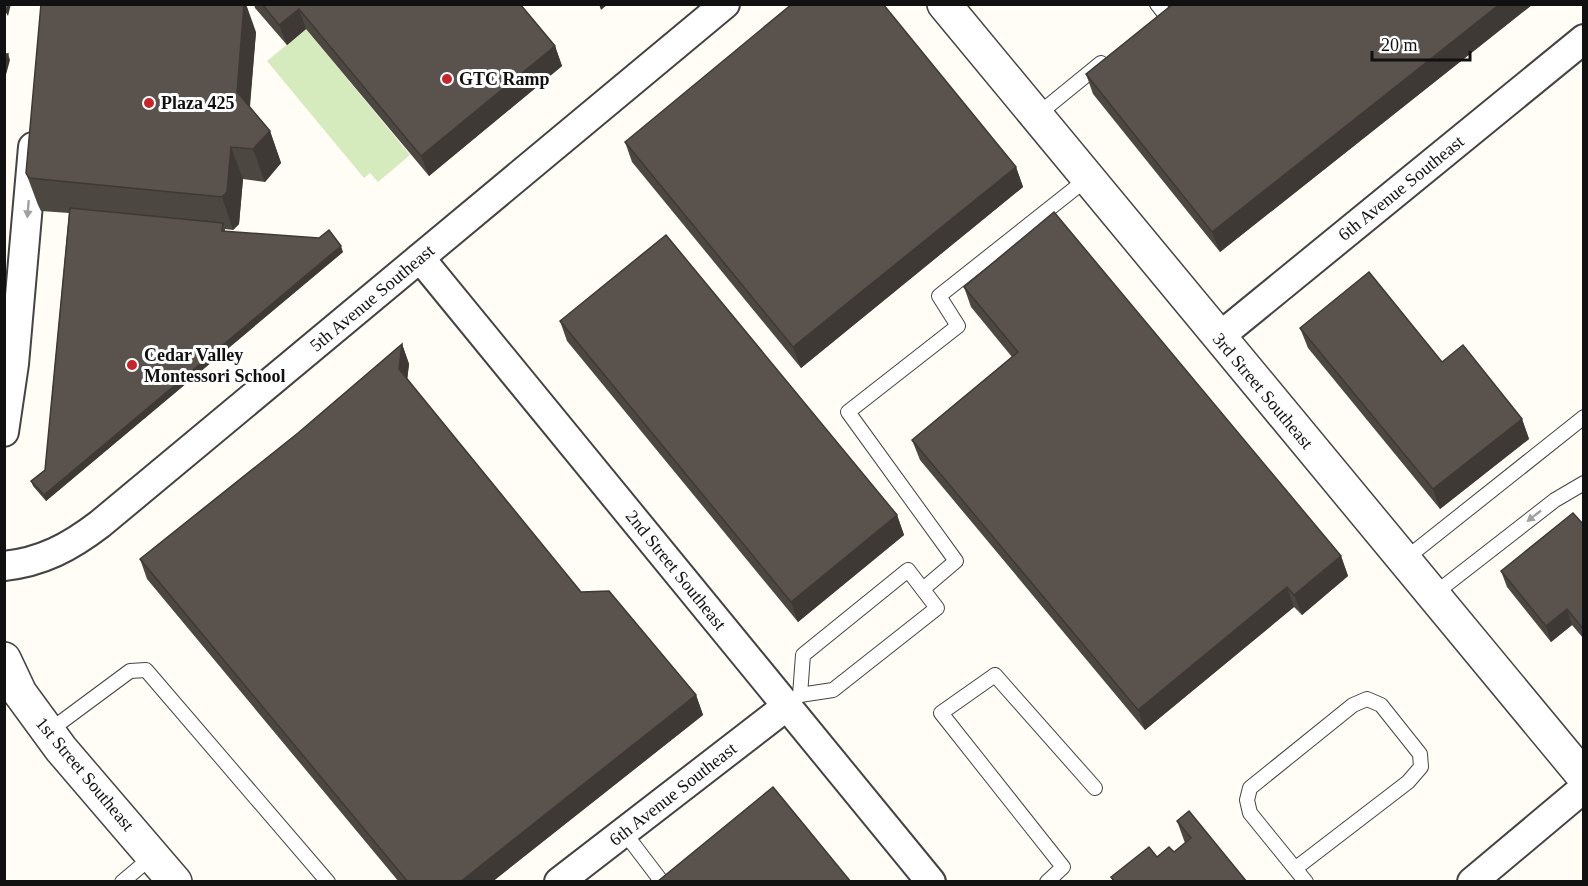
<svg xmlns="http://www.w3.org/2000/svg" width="1588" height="886" viewBox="0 0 1588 886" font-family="Georgia,serif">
<rect width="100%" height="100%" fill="#fffdf5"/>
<path fill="#d5ebbd" d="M 306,29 L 410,155 L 378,182 L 370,173 L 364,178 L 267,61 Z"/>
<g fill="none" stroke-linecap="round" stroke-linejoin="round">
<defs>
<g id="service">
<path d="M 1157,4 L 1164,13"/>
<path d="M 1036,116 L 1101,63"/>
<path d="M 1404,560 L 1584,417"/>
<path d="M 923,589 L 956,561 L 848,412 L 958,326 L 939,296 L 1088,178"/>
<path d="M 1433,595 L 1555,500 L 1584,483"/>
<path d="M 787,706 L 800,695 L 833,690 L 937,608 L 908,570 L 803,655 L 800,695"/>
<path d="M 49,731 L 130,671 L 146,670 L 328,882"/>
<path d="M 624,832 L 662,882"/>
<path d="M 1296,868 L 1408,782 L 1421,767 L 1420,754 L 1381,705 L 1367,699 L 1353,705 L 1250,788 L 1247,800 L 1250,813 L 1306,882"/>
<path d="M 122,882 L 154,855"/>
<path d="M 1047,882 L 1063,867 L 941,713 L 995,675 L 1095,788"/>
</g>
<g id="minor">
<path d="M 420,258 L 931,882"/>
<path d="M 1219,337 L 1584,39"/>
<path d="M 4,432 L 14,364 L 33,147"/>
<path d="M 4,566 C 42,562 70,547 100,524 L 725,4"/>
<path d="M 559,882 L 787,706"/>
<path d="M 1472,882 L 1584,788"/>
</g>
<g id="tertiary">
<path d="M 944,4 L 1584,777"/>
<path d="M 4,659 L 20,693 L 61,749 L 175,882"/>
</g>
</defs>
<use href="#service" stroke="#444" stroke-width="16"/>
<use href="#minor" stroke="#444" stroke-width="32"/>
<use href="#tertiary" stroke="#444" stroke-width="36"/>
<use href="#service" stroke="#fff" stroke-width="14"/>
<use href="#minor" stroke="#fff" stroke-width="28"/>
<use href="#tertiary" stroke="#fff" stroke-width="33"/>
</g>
<g fill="#4d4742">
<path d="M 254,4 L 520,4 L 555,46 L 562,66 L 429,176 L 306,29 L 287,45 L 255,8 Z"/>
<path d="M 1173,4 L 1533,4 L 1220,252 L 1093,94 L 1086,74 Z"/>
<path d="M 256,32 L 250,107 L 270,131 L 281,163 L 265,182 L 243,179 L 239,224 L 233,230 L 225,229 L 225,231 L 343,252 L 46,501 L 33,486 L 31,481 L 45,470 L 69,213 L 41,211 L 38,205 L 26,173 Z"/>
<path d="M 625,142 L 1016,167 L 1023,187 L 801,368 L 632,162 Z"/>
<path d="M 964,287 L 1341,556 L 1348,576 L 1302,615 L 1294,607 L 1145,730 L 920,460 L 912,440 L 1012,357 L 971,307 Z"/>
<path d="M 560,321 L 897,515 L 904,535 L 798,622 L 567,341 Z"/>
<path d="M 1300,328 L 1442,362 L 1522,419 L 1529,439 L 1440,509 L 1308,348 Z"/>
<path d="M 402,344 L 409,364 L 407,380 L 581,592 L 696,695 L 703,715 L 492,882 L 399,882 L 147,579 L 140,559 L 298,433 Z"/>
<path d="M 1584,525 L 1584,639 L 1572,625 L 1551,642 L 1507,587 L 1501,571 Z"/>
<path d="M 1177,821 L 1247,882 L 1113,882 L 1111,877 L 1174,852 L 1185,843 Z"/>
</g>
<g fill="#3f3936">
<path d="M 7,4 L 11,4 L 8,16 L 5,11 Z"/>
<path d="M 244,4 L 246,4 L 256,32 L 248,124 L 237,92 Z"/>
<path d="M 599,4 L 608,4 L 601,10 Z"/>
<path d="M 1500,4 L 1533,4 L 1220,252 L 1212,232 Z"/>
<path d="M 299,9 L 306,29 L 287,45 L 279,25 Z"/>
<path d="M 555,46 L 562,66 L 429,176 L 421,156 Z"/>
<path d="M 8,54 L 10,60 L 4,82 L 4,68 Z"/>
<path d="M 270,131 L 281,163 L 265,182 L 253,149 Z"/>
<path d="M 231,147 L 243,179 L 239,224 L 233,230 L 222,197 Z"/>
<path d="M 1016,167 L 1023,187 L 801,368 L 793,347 Z"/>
<path d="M 341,246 L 343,252 L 46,501 L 44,495 Z"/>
<path d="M 402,344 L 409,364 L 406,389 L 399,369 Z"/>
<path d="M 1522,419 L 1529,439 L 1440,509 L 1433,489 Z"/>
<path d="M 897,515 L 904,535 L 798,622 L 791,602 Z"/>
<path d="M 1341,556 L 1348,576 L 1302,615 L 1294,595 Z"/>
<path d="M 1287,587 L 1294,607 L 1145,730 L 1138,710 Z"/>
<path d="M 1567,609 L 1572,625 L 1551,642 L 1546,626 Z"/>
<path d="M 696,695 L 703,715 L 492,882 L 460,882 Z"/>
</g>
<g fill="#5a524d" stroke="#3f3936" stroke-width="1.5">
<path d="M 41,4 L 244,4 L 237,92 L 270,131 L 253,149 L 231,147 L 227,192 L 222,197 L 29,178 L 26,173 Z"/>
<path d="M 262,4 L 520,4 L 555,46 L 421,156 L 299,9 L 279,25 Z"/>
<path d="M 792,4 L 883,4 L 1016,167 L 793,347 L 625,142 Z"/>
<path d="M 1173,4 L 1500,4 L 1212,232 L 1086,74 Z"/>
<path d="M 4,54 L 8,54 L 4,68 Z"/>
<path d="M 70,208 L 223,223 L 222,231 L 319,238 L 329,230 L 341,246 L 44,495 L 31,481 L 45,470 Z"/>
<path d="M 1054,212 L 1341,556 L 1294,595 L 1287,587 L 1138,710 L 912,440 L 1018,352 L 964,287 Z"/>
<path d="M 666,235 L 897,515 L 791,602 L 560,321 Z"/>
<path d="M 1369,272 L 1442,362 L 1463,345 L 1522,419 L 1433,489 L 1300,328 Z"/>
<path d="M 402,344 L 399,369 L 581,592 L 609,591 L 696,695 L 460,882 L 408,882 L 140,559 L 298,433 Z"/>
<path d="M 1573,513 L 1584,525 L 1584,630 L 1567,609 L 1546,626 L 1501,571 Z"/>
<path d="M 773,787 L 851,882 L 657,882 Z"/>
<path d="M 1189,811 L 1247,882 L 1115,882 L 1111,877 L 1149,847 L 1157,857 L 1169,847 L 1174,852 L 1191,838 L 1177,821 Z"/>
</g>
<defs><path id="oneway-solid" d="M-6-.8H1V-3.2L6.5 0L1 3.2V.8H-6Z" transform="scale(1.5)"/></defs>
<g fill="#a0a0a0">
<use href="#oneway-solid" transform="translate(28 209) rotate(95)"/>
<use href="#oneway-solid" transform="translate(1534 516) rotate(142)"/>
</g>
<g fill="#c4262e" stroke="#fff" stroke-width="2">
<circle cx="447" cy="79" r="6"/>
<circle cx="149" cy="103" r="6"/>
<circle cx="132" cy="365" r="6"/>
</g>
<g text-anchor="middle" stroke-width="6" stroke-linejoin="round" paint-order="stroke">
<g font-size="18" font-weight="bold" fill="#111" stroke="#fff" text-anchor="start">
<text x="459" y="85">GTC Ramp</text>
<text x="161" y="109">Plaza 425</text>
<text x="144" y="361">Cedar Valley<tspan x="144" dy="21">Montessori School</tspan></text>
</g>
<g font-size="18" fill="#111" stroke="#fff">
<text transform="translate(1401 188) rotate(-39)" y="6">6th Avenue Southeast</text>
<text transform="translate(372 298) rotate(-40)" y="6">5th Avenue Southeast</text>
<text transform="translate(1263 391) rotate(50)" y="6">3rd Street Southeast</text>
<text transform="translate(676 570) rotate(51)" y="6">2nd Street Southeast</text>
<text transform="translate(85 774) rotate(50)" y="6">1st Street Southeast</text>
<text transform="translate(673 794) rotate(-38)" y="6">6th Avenue Southeast</text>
</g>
</g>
<rect width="1588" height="886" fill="none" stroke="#111111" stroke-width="12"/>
<path d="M1372 51v9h98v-9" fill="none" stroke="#111111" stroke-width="3"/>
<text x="1381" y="51" font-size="18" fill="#111111" stroke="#ffffff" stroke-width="4.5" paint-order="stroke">20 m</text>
</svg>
